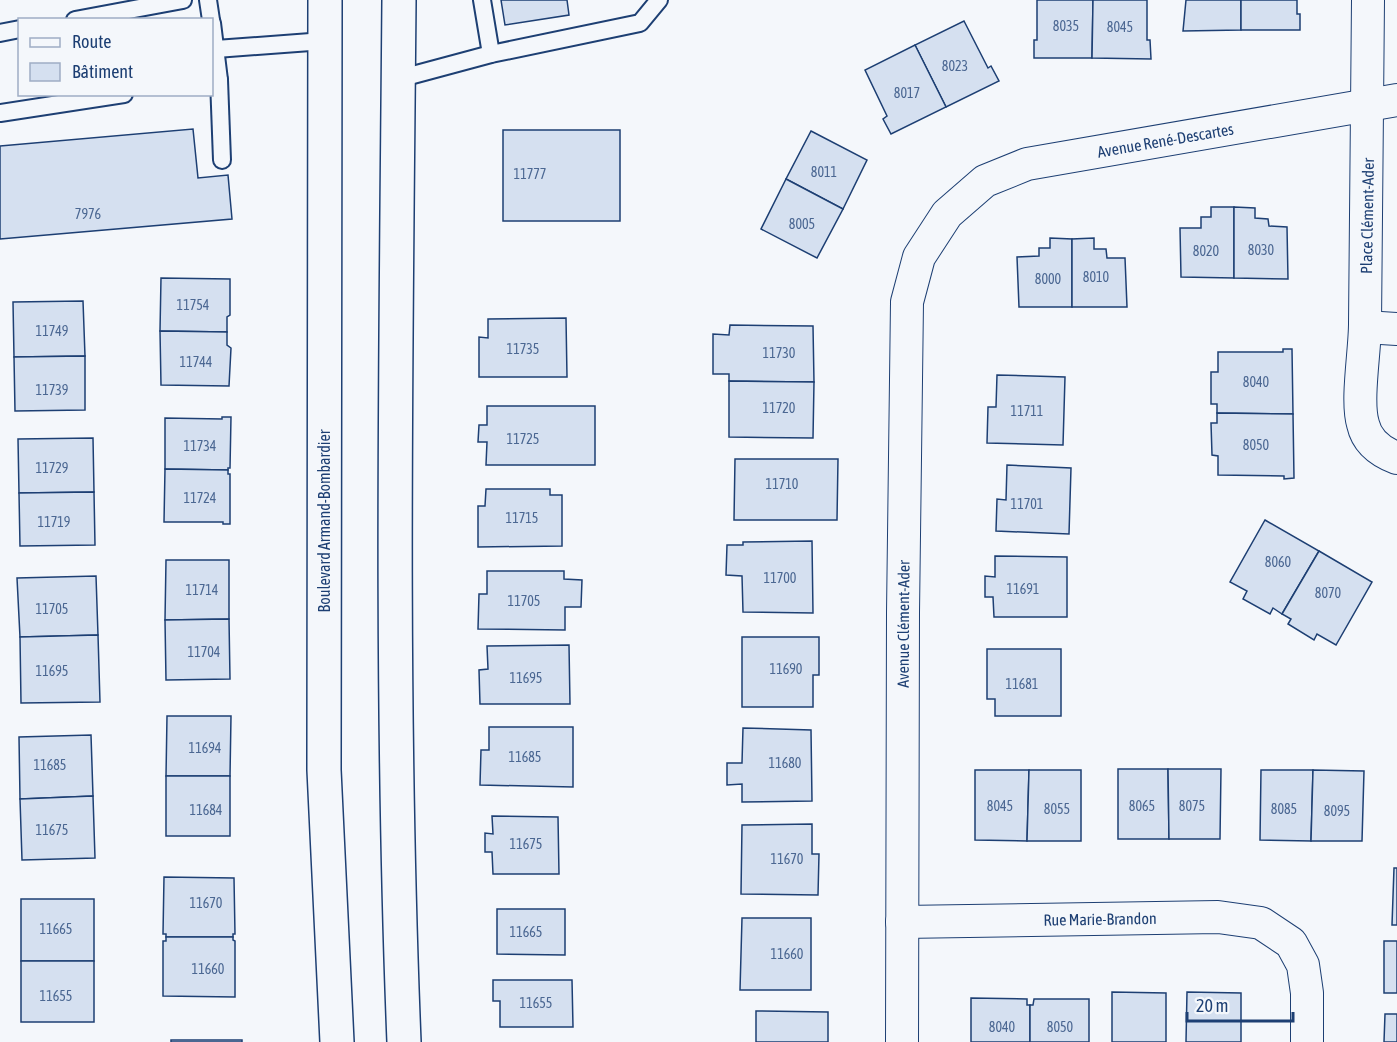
<svg xmlns="http://www.w3.org/2000/svg" width="1397" height="1042" viewBox="0 0 1397 1042" font-family="'Asap Condensed',sans-serif">
<rect width="100%" height="100%" fill="#f4f7fb"/>
<g fill="#d5e0f0" stroke="#1d3f73" stroke-width="1.5">
<path d="M 501,0 L 567,0 L 569,15 L 505,25 Z"/>
<path d="M 1037,0 L 1093,0 L 1092,58 L 1034,58 L 1034,40 L 1037,40 Z"/>
<path d="M 1093,0 L 1147,0 L 1147,40 L 1150,40 L 1151,59 L 1092,58 Z"/>
<path d="M 1186,0 L 1241,0 L 1241,30 L 1183,31 Z"/>
<path d="M 1241,0 L 1297,0 L 1297,14 L 1300,14 L 1300,30 L 1241,30 Z"/>
<path d="M 964,21 L 988,68 L 991,66 L 999,81 L 946,107 L 915,45 Z"/>
<path d="M 915,45 L 946,107 L 891,134 L 883,119 L 887,116 L 865,70 Z"/>
<path d="M 193,129 L 198,178 L 228,175 L 232,219 L 0,239 L 0,146 Z"/>
<rect x="503" y="130" width="117" height="91"/>
<path d="M 811,131 L 867,160 L 843,209 L 786,179 Z"/>
<path d="M 786,179 L 843,209 L 817,258 L 761,229 Z"/>
<path d="M 1211,207 L 1234,207 L 1234,278 L 1181,277 L 1180,228 L 1201,228 L 1201,217 L 1211,217 Z"/>
<path d="M 1234,207 L 1255,208 L 1255,218 L 1268,219 L 1269,226 L 1287,227 L 1288,279 L 1234,278 Z"/>
<path d="M 1050,238 L 1072,239 L 1072,307 L 1019,307 L 1017,257 L 1039,256 L 1039,248 L 1050,248 Z"/>
<path d="M 1094,238 L 1094,249 L 1106,249 L 1107,258 L 1125,258 L 1127,307 L 1072,307 L 1072,239 Z"/>
<path d="M 161,278 L 230,279 L 230,315 L 227,317 L 227,332 L 160,331 Z"/>
<path d="M 83,301 L 85,356 L 14,357 L 13,302 Z"/>
<path d="M 566,318 L 567,377 L 479,377 L 479,337 L 488,338 L 488,319 Z"/>
<path d="M 730,325 L 813,326 L 814,382 L 729,381 L 729,374 L 713,374 L 713,334 L 729,335 Z"/>
<path d="M 160,331 L 227,332 L 227,345 L 231,348 L 229,386 L 161,385 Z"/>
<path d="M 1283,349 L 1292,349 L 1293,414 L 1217,413 L 1217,404 L 1211,404 L 1211,372 L 1218,372 L 1218,352 L 1283,352 Z"/>
<path d="M 85,356 L 85,410 L 15,411 L 14,357 Z"/>
<path d="M 997,375 L 1065,377 L 1063,445 L 987,443 L 988,407 L 996,407 Z"/>
<path d="M 729,381 L 814,382 L 813,438 L 729,437 Z"/>
<path d="M 487,406 L 595,406 L 595,465 L 486,465 L 487,442 L 478,442 L 479,425 L 487,425 Z"/>
<path d="M 1217,413 L 1293,414 L 1294,478 L 1284,479 L 1284,476 L 1218,475 L 1218,456 L 1212,455 L 1211,423 L 1217,423 Z"/>
<path d="M 222,417 L 231,417 L 230,468 L 228,468 L 228,470 L 165,469 L 165,418 L 222,419 Z"/>
<path d="M 93,438 L 94,492 L 19,493 L 18,439 Z"/>
<path d="M 735,459 L 838,459 L 837,520 L 734,520 Z"/>
<path d="M 1007,465 L 1071,468 L 1069,534 L 996,531 L 997,499 L 1006,500 Z"/>
<path d="M 165,469 L 228,470 L 228,474 L 230,474 L 230,524 L 223,524 L 223,522 L 164,522 Z"/>
<path d="M 486,489 L 550,489 L 550,495 L 562,495 L 562,546 L 478,547 L 478,506 L 485,506 Z"/>
<path d="M 94,492 L 95,545 L 20,546 L 19,493 Z"/>
<path d="M 1265,520 L 1319,551 L 1282,614 L 1273,608 L 1270,614 L 1243,599 L 1247,591 L 1230,582 Z"/>
<path d="M 812,541 L 813,613 L 743,612 L 742,576 L 726,575 L 727,545 L 743,545 L 743,542 Z"/>
<path d="M 1319,551 L 1372,582 L 1336,645 L 1317,634 L 1314,640 L 1288,624 L 1291,619 L 1282,614 Z"/>
<path d="M 995,556 L 1067,557 L 1067,617 L 994,617 L 993,597 L 985,597 L 985,576 L 995,577 Z"/>
<path d="M 166,560 L 229,560 L 229,619 L 165,620 Z"/>
<path d="M 487,571 L 564,571 L 564,579 L 582,580 L 581,607 L 565,607 L 565,630 L 478,629 L 479,594 L 487,594 Z"/>
<path d="M 96,576 L 98,635 L 20,637 L 17,578 Z"/>
<path d="M 229,619 L 230,679 L 166,680 L 165,620 Z"/>
<path d="M 98,635 L 100,702 L 21,703 L 20,637 Z"/>
<path d="M 742,637 L 819,637 L 819,675 L 813,675 L 813,707 L 742,707 Z"/>
<path d="M 569,645 L 570,704 L 480,704 L 479,670 L 488,669 L 487,646 Z"/>
<path d="M 987,649 L 1061,649 L 1061,716 L 995,716 L 995,699 L 987,699 Z"/>
<path d="M 167,716 L 231,716 L 230,776 L 166,776 Z"/>
<path d="M 489,727 L 573,727 L 573,787 L 480,785 L 481,750 L 489,750 Z"/>
<path d="M 743,728 L 811,730 L 812,801 L 742,802 L 742,784 L 727,785 L 727,763 L 742,763 Z"/>
<path d="M 91,735 L 93,796 L 20,799 L 19,737 Z"/>
<path d="M 1118,769 L 1168,769 L 1169,839 L 1118,839 Z"/>
<path d="M 1168,769 L 1221,769 L 1220,839 L 1169,839 Z"/>
<path d="M 975,770 L 1029,770 L 1027,841 L 975,840 Z"/>
<path d="M 1029,770 L 1081,770 L 1081,841 L 1027,841 Z"/>
<path d="M 1261,770 L 1313,770 L 1311,841 L 1260,840 Z"/>
<path d="M 1313,770 L 1364,771 L 1362,841 L 1311,841 Z"/>
<rect x="166" y="776" width="64" height="60"/>
<path d="M 93,796 L 95,858 L 22,860 L 20,799 Z"/>
<path d="M 492,816 L 558,817 L 559,874 L 493,874 L 492,852 L 485,852 L 485,833 L 493,834 Z"/>
<path d="M 812,824 L 812,854 L 819,854 L 818,895 L 741,894 L 742,825 Z"/>
<path d="M 1394,868 L 1397,868 L 1397,925 L 1392,925 Z"/>
<path d="M 164,877 L 234,878 L 235,934 L 233,934 L 233,937 L 166,937 L 166,934 L 163,934 Z"/>
<rect x="21" y="899" width="73" height="62"/>
<path d="M 497,909 L 565,909 L 565,955 L 497,954 Z"/>
<path d="M 742,918 L 811,918 L 811,990 L 740,990 Z"/>
<path d="M 166,937 L 233,937 L 233,940 L 235,941 L 235,997 L 163,996 L 163,941 L 166,941 Z"/>
<rect x="1384" y="941" width="13" height="52"/>
<rect x="21" y="961" width="73" height="61"/>
<path d="M 493,980 L 572,980 L 573,1027 L 500,1027 L 500,1001 L 493,1001 Z"/>
<path d="M 1112,992 L 1166,993 L 1166,1042 L 1112,1042 Z"/>
<path d="M 1187,992 L 1241,993 L 1241,1042 L 1186,1042 Z"/>
<path d="M 971,998 L 1027,999 L 1027,1005 L 1030,1005 L 1030,1042 L 971,1042 Z"/>
<path d="M 1034,999 L 1089,999 L 1089,1042 L 1030,1042 L 1030,1005 L 1033,1005 Z"/>
<path d="M 756,1011 L 828,1012 L 828,1042 L 756,1042 Z"/>
<path d="M 1385,1014 L 1397,1014 L 1397,1042 L 1384,1042 Z"/>
<rect x="171" y="1040" width="71" height="2"/>
</g>
<g fill="none" stroke-linecap="round" stroke-linejoin="round">
<defs>
<g id="service">
<path d="M 208,0 L 211,20"/>
<path d="M 482,0 L 491,54"/>
<path d="M 75,20 L 183,0"/>
<path d="M 212,23 L 219,80 L 212,81"/>
<path d="M 0,33 L 20,29"/>
<path d="M 216,49 L 324,41"/>
<path d="M 398,79 L 491,54 L 640,23 L 659,0"/>
<path d="M 219,80 L 222,160"/>
<path d="M 0,113 L 124,94"/>
</g>
<g id="minor">
<path d="M 1368,0 C 1368,108 1367,216 1365,324 C 1365,351 1356,401 1363,424 C 1367,442 1381,452 1397,458"/>
<path d="M 1365,327 L 1397,329"/>
<path id="s1" d="M 902,922 L 1218,917 L 1261,923 L 1291,943 L 1303,965 L 1307,993 L 1307,1042"/>
<path id="s2" d="M 902,1042 L 903,613 L 907,302 L 919,257 L 947,214 L 985,181 L 1027,164 L 1397,100"/>
</g>
<g id="tertiary">
<path d="M 325,0 L 324,770 L 337,1042"/>
<path d="M 399,0 C 396,347 390,695 404,1042"/>
</g>
</defs>
<use href="#service" stroke="#1d3f73" stroke-width="20"/>
<use href="#minor" stroke="#1d3f73" stroke-width="34"/>
<use href="#tertiary" stroke="#1d3f73" stroke-width="36"/>
<use href="#service" stroke="#f4f7fb" stroke-width="16"/>
<use href="#minor" stroke="#f4f7fb" stroke-width="32"/>
<use href="#tertiary" stroke="#f4f7fb" stroke-width="33"/>
</g>
<g text-anchor="middle" stroke-width="4.5" stroke-linejoin="round" paint-order="stroke">
<g font-size="14" fill="#4b6792">
<text x="1066" y="31">8035</text>
<text x="1120" y="32">8045</text>
<text x="955" y="71">8023</text>
<text x="907" y="98">8017</text>
<text x="824" y="177">8011</text>
<text x="530" y="179">11777</text>
<text x="88" y="219">7976</text>
<text x="802" y="229">8005</text>
<text x="1261" y="255">8030</text>
<text x="1206" y="256">8020</text>
<text x="1096" y="282">8010</text>
<text x="1048" y="284">8000</text>
<text x="193" y="310">11754</text>
<text x="52" y="336">11749</text>
<text x="523" y="354">11735</text>
<text x="779" y="358">11730</text>
<text x="196" y="367">11744</text>
<text x="1256" y="387">8040</text>
<text x="52" y="395">11739</text>
<text x="779" y="413">11720</text>
<text x="1027" y="416">11711</text>
<text x="523" y="444">11725</text>
<text x="1256" y="450">8050</text>
<text x="200" y="451">11734</text>
<text x="52" y="473">11729</text>
<text x="782" y="489">11710</text>
<text x="200" y="503">11724</text>
<text x="1027" y="509">11701</text>
<text x="522" y="523">11715</text>
<text x="54" y="527">11719</text>
<text x="1278" y="567">8060</text>
<text x="780" y="583">11700</text>
<text x="1023" y="594">11691</text>
<text x="202" y="595">11714</text>
<text x="1328" y="598">8070</text>
<text x="524" y="606">11705</text>
<text x="52" y="614">11705</text>
<text x="204" y="657">11704</text>
<text x="786" y="674">11690</text>
<text x="52" y="676">11695</text>
<text x="526" y="683">11695</text>
<text x="1022" y="689">11681</text>
<text x="205" y="753">11694</text>
<text x="525" y="762">11685</text>
<text x="785" y="768">11680</text>
<text x="50" y="770">11685</text>
<text x="1000" y="811">8045</text>
<text x="1142" y="811">8065</text>
<text x="1192" y="811">8075</text>
<text x="1057" y="814">8055</text>
<text x="1284" y="814">8085</text>
<text x="206" y="815">11684</text>
<text x="1337" y="816">8095</text>
<text x="52" y="835">11675</text>
<text x="526" y="849">11675</text>
<text x="787" y="864">11670</text>
<text x="206" y="908">11670</text>
<text x="56" y="934">11665</text>
<text x="526" y="937">11665</text>
<text x="787" y="959">11660</text>
<text x="208" y="974">11660</text>
<text x="56" y="1001">11655</text>
<text x="536" y="1008">11655</text>
<text x="1002" y="1032">8040</text>
<text x="1060" y="1032">8050</text>
</g>
<g font-size="16" fill="#1d3f73" stroke="#f4f7fb">
<text dy="6" stroke="none"><textPath href="#s2" startOffset="1074">Avenue René-Descartes</textPath></text>
<text transform="translate(1367 216) rotate(-89)" y="6">Place Clément-Ader</text>
<text transform="translate(324 521) rotate(-90)" y="6">Boulevard Armand-Bombardier</text>
<text dy="6" stroke="none"><textPath href="#s2" startOffset="418">Avenue Clément-Ader</textPath></text>
<text dy="6" stroke="none"><textPath href="#s1" startOffset="198">Rue Marie-Brandon</textPath></text>
</g>
</g>
<rect x="18" y="18" width="195" height="78" fill="#f4f7fb" stroke="#9eadc5" stroke-width="1.5"/>
<rect x="30" y="38" width="30" height="9" fill="#f4f7fb" stroke="#9eadc5" stroke-width="1.5"/>
<text x="72" y="48" font-size="18" fill="#1d3f73">Route</text>
<rect x="30" y="63" width="30" height="18" fill="#d5e0f0" stroke="#9eadc5" stroke-width="1.5"/>
<text x="72" y="78" font-size="18" fill="#1d3f73">Bâtiment</text>
<path d="M1187 1012v9h106v-9" fill="none" stroke="#1d3f73" stroke-width="3"/>
<text x="1196" y="1012" font-size="18" fill="#1d3f73" stroke="#f4f7fb" stroke-width="4.5" paint-order="stroke">20 m</text>
</svg>
